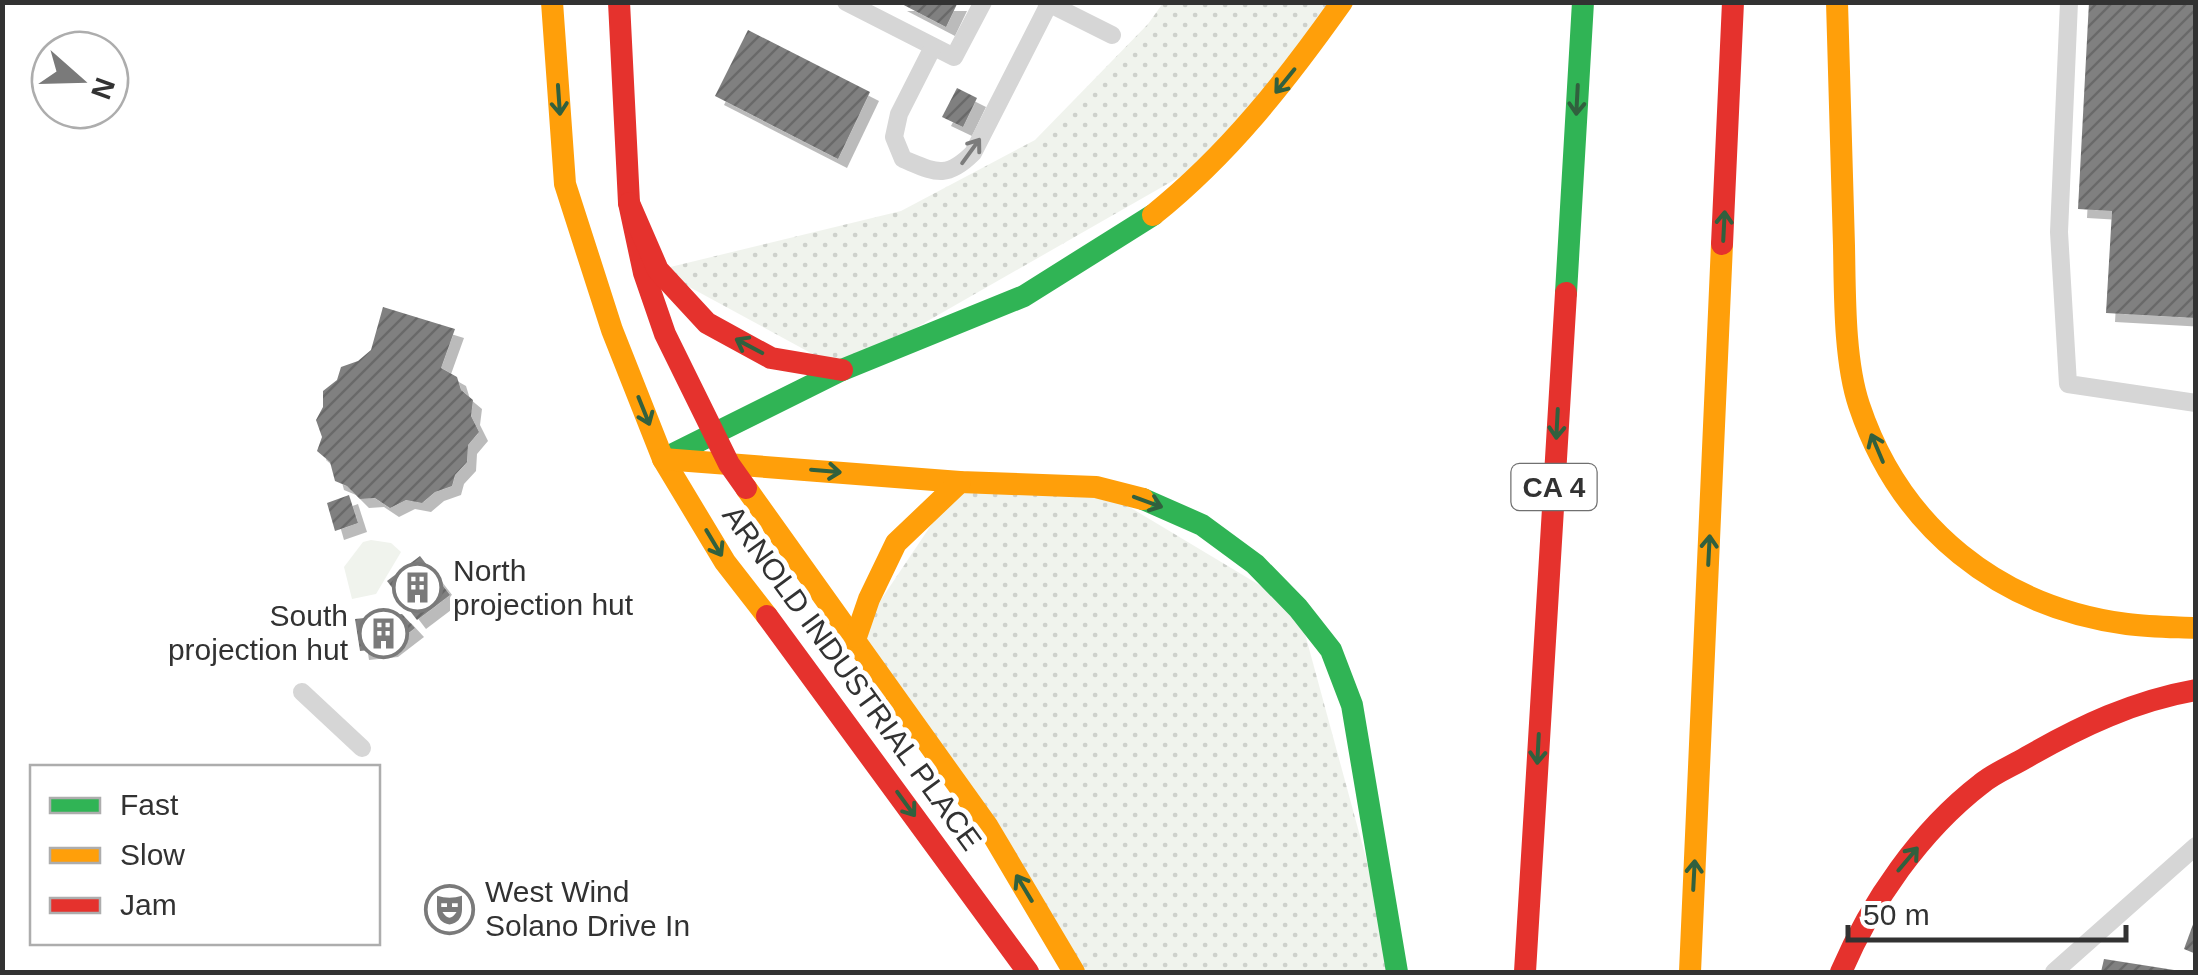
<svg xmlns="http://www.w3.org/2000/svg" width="2198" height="975" viewBox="0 0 2198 975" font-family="Helvetica,sans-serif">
<defs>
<pattern id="grass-dots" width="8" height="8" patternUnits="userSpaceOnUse" patternTransform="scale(2.5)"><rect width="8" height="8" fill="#f0f3ed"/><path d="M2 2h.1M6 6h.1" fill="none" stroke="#ced1cc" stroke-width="1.8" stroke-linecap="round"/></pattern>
<pattern id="building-hatch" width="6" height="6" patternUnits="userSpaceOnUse" patternTransform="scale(2.5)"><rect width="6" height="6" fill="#808080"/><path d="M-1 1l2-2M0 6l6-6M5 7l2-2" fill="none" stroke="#696969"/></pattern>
<filter id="shadow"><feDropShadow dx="9" dy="9" stdDeviation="0" flood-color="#0004"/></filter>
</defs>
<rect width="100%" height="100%" fill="#fff"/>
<g fill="url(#grass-dots)">
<path d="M 1163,3 L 1342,3 L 1225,151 L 842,370 L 658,270 L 901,211 L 1035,140 L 1148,24 Z"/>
<path d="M 960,482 L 1096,487 L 1298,608 L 1397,972 L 1074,972 L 856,637 Z"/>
</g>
<path fill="#f0f3ed" d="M 371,540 L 391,543 L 401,552 L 376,594 L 352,599 L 344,567 L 363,542 Z"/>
<g fill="url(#building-hatch)" filter="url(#shadow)">
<path d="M 898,2 L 958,2 L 946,27 Z"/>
<path d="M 2089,2 L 2196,2 L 2196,318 L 2106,313 L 2112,211 L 2078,209 Z"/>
<path d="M 748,30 L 870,92 L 838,159 L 715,96 Z"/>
<path d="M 957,88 L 977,98 L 963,127 L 942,117 Z"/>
<path d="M 383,307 L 455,329 L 441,368 L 457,377 L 461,390 L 473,400 L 471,416 L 479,432 L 468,445 L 467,462 L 455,475 L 452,486 L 435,492 L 422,503 L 406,500 L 390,508 L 375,498 L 360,499 L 347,486 L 335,481 L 330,462 L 317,451 L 322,437 L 316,420 L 323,407 L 323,391 L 337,380 L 341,367 L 358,361 L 371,350 Z"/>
<path d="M 349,495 L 358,523 L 335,531 L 327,503 Z"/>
<path d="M 420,556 L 450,595 L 417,620 L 387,581 Z"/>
<path d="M 402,614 L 415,628 L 389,648 L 360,651 L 355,619 Z"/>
<path d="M 2195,919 L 2196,919 L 2196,954 L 2184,949 Z"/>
<path d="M 2104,959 L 2174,970 L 2174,972 L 2101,972 Z"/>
</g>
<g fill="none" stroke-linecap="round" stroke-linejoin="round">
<g stroke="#d6d6d6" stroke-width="18">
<path d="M 846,2 L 954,57 L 983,2"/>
<path d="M 1046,2 L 1112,35"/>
<path d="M 2069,2 L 2059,232 L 2068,384 L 2196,403"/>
<path d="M 933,47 L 899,114 L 894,137 L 903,159 C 935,172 946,180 973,153 L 1049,4"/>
<path d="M 302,692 L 362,748"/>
<path d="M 2054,972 L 2196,846"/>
</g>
<g stroke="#30b455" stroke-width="22">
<path d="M 1566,293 L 1583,2"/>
<path d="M 665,458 L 842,370 L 1024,296 L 1153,215"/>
<path d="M 1143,499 L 1202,525 L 1255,564 L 1298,608 L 1331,650 L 1352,705 L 1397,972"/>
</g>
<g stroke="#ff9f0a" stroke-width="22">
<path d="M 552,2 L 565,184 L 612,330 L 663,459 L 725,562 L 767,616"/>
<path d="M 1837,2 C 1839,83 1842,165 1844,246 C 1845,294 1844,360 1859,405 C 1900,528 1999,607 2127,624 C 2150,627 2173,627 2196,628"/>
<path d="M 1153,215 C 1229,154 1286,81 1342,2"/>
<path d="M 663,459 L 960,482 L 1096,487 L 1143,499"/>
<path d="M 746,488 L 988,827 L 1074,972"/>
<path d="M 856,637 L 869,599 L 896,543 L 960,482"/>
<path d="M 1690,972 L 1722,244"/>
</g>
<g stroke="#e5322d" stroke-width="22">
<path d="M 619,2 L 629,203 L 644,273 L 665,334 L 729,464 L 746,488"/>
<path d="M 629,203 L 658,270 L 707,323 L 771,358 L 842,370"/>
<path d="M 1722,244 L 1733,2"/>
<path d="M 767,616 L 1028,972"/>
<path d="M 1525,972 L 1566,293"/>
<path d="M 1841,972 C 1871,902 1920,831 1981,784 C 1994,773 2012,766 2027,757 C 2081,726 2134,701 2196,690"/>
</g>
</g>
<defs><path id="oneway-shaft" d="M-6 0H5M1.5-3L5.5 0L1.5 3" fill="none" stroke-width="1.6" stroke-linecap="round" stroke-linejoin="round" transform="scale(2.5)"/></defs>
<g stroke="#31603e">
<use href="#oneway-shaft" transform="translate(1285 81) rotate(129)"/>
<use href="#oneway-shaft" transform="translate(559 100) rotate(86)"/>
<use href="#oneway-shaft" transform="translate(1577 100) rotate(93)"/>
<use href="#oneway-shaft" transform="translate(1724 226) rotate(-87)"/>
<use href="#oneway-shaft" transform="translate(749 346) rotate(-152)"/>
<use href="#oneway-shaft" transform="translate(644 411) rotate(68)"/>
<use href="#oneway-shaft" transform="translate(1557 424) rotate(93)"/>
<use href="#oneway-shaft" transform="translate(1877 448) rotate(-113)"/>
<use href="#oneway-shaft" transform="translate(826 471) rotate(5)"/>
<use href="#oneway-shaft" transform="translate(1148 502) rotate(20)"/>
<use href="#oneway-shaft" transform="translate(714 543) rotate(59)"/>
<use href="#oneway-shaft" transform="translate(1709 550) rotate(-87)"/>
<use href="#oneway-shaft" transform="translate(1538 749) rotate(93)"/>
<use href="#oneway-shaft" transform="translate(906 804) rotate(54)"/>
<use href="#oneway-shaft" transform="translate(1908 859) rotate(-50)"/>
<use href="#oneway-shaft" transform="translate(1694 875) rotate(-87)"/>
<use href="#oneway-shaft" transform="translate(1024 888) rotate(-121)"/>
</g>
<use stroke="#7c7c7c" href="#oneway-shaft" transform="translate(971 151) rotate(-54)"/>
<defs>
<symbol id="building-ring" viewBox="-11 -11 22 22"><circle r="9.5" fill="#fff" stroke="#7a7a7a" stroke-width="1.5"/><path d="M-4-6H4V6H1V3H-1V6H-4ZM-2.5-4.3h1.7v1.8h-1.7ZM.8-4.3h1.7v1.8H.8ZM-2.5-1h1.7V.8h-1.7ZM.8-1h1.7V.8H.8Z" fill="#7a7a7a"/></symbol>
<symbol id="theatre-ring" viewBox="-11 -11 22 22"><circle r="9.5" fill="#fff" stroke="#7a7a7a" stroke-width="1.5"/><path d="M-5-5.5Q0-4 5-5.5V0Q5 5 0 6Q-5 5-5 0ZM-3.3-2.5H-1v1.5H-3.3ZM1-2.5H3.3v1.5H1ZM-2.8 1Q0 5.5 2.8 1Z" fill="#7a7a7a"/></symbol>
</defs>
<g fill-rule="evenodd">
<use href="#building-ring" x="390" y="560" width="55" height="55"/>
<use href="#building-ring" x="356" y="606" width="55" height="55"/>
<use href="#theatre-ring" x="422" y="882" width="55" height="55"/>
</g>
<g text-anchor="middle" stroke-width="10" stroke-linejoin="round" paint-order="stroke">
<rect fill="#fff" stroke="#707070" stroke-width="2.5" x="1511.5" y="464" width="85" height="46" rx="8"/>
<g font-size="28" font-weight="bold" fill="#323232">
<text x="1554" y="497">CA 4</text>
</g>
<g font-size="30" fill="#323232" stroke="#fff" text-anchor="start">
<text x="453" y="581">North<tspan x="453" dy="34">projection hut</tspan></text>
<text x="348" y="626" text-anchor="end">South<tspan x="348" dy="34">projection hut</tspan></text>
<text x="485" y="902">West Wind<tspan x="485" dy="34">Solano Drive In</tspan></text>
</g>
<g font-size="30" fill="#323232" stroke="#fff">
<text transform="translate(852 678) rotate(54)" y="10">ARNOLD INDUSTRIAL PLACE</text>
</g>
</g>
<rect width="2198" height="975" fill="none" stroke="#323232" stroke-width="10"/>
<rect x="30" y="765" width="350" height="180" fill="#ffffff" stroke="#adadad" stroke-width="2.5"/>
<rect x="50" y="798" width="50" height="15" fill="#30b455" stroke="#adadad" stroke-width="2.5"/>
<text x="120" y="815" font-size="30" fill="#323232">Fast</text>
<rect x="50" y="848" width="50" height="15" fill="#ff9f0a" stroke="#adadad" stroke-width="2.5"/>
<text x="120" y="865" font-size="30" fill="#323232">Slow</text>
<rect x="50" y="898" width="50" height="15" fill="#e5322d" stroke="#adadad" stroke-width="2.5"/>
<text x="120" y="915" font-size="30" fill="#323232">Jam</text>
<g transform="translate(80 80) rotate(110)"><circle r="48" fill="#ffffff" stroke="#adadad" stroke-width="2.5"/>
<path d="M0-8L18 38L0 25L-18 38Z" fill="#7a7a7a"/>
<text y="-15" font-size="28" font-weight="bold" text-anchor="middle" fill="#323232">N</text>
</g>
<path d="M1848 925v15h278v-15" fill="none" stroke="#323232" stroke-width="5"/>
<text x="1863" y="925" font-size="30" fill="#323232" stroke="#ffffff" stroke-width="8" paint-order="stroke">50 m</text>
</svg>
